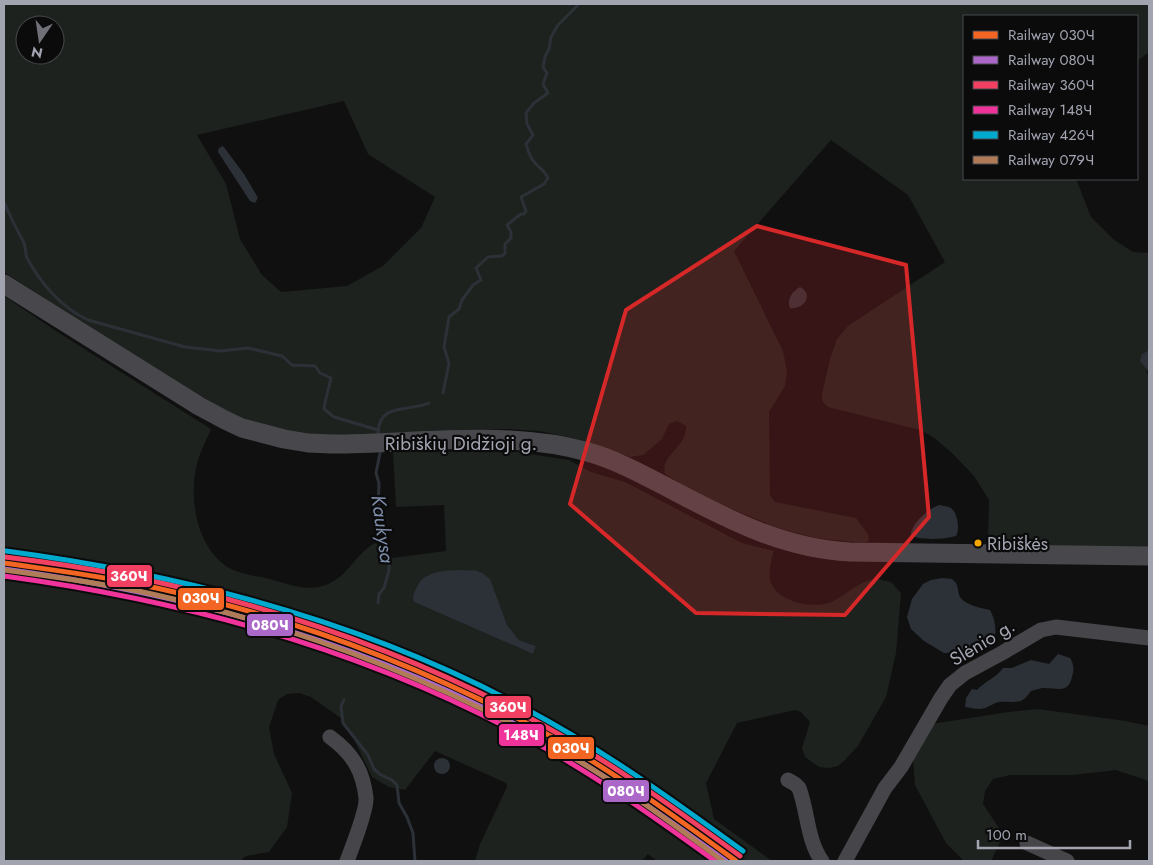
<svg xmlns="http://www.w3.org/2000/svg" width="1153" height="865" viewBox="0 0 1153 865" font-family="Jost,sans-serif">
<rect width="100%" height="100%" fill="#101011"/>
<g fill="#1d221e" fill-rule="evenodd">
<path d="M 4,4 L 1149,4 L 1149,52 L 1137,61 L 1137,16 L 964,16 L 964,179 L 1076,179 L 1091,217 L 1113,239 L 1133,252 L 1149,253 L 1149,350 L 1142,354 L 1149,379 L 1149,547 L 1047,547 L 1025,545 L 1015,540 L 988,540 L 989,500 L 974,476 L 953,454 L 933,437 L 920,430 L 828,407 C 823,403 821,400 822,394 L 830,359 L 837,339 L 848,326 L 945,262 L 908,195 L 831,140 L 734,251 L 783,351 L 787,371 L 785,386 L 769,412 L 770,495 L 775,502 L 856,518 L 868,534 L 869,541 L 862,543 L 816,538 L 778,528 L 701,496 L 665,474 C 660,454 687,448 686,426 L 677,421 L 669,424 L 662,439 L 643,455 L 630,457 L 573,438 L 539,431 L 507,429 L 393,433 L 332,437 L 292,433 L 263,427 L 224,410 L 116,344 L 4,272 ZM 25,25 L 55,25 L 55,55 L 25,55 ZM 344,101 L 368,154 L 435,197 L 421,228 L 383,266 L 347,286 L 281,292 L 262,275 L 240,239 L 226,184 L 197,135 Z"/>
<path d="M 4,296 L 56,331 L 211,429 C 207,439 201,450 198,460 C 188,495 195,544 226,566 C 238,574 256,576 270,579 C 287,584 309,592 326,585 C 350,575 354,555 375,543 C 384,547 389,549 392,558 L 446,551 L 444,505 L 396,507 L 393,452 L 516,452 L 569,460 L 591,472 L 625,482 L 742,543 L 774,551 C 771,560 767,576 772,585 C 782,603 813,609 831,602 C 845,596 860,580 876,579 C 880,579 886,581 891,582 L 901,593 L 896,653 L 886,697 L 858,746 L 843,762 L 838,766 L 830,768 L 819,767 L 805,757 L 802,748 L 810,722 L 801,712 L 795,710 L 737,723 L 706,783 L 714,819 L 772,861 L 745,861 L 688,819 L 587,754 L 508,708 L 435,672 L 374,645 L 320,627 L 230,599 L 139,577 L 58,564 L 4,558 ZM 474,570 L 500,609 L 507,625 L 519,640 L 536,646 L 533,654 L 414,602 L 426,576 L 435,573 Z"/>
<path d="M 4,576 C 57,582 109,589 161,600 C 200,608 237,619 274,631 C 395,670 511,724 618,793 C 651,814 681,838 712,861 L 657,861 L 648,854 L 642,861 L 475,861 L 480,844 L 507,787 L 506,783 L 435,751 L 405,790 L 389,787 L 372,777 L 352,735 L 342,719 L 311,697 L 299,693 L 287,694 L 278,700 L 269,727 L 274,754 L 292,793 L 287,827 L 269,852 L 246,856 L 240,861 L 4,861 Z"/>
<path d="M 1038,709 L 1125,721 L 1149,726 L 1149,781 L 1116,770 L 1073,775 L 1010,775 L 993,779 L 985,791 L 983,804 L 1001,831 L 1002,838 L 991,861 L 964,861 L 946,843 L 915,785 L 913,757 L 932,724 L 1008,712 Z"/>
</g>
<g fill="#2c3137">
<path d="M 223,146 L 244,174 L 258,198 L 255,203 L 250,201 L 218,152 L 219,148 Z"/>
<path d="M 800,287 C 815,295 803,310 790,308 C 786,299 793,291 800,287 Z"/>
<path d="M 1149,350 L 1149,379 L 1148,371 L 1140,361 L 1142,354 Z"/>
<path d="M 939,505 C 943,506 947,506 951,508 C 958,514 960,529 956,536 C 947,539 919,541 911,535 C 911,524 928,509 939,505 Z"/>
<path d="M 474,570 L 482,573 L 490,579 L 507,625 L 519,640 L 536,646 L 533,654 L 414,602 C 412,596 414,593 417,587 C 425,567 456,571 474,570 Z"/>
<path d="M 942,578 L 952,579 L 956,583 C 958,587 958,591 959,595 C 963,605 981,608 990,610 C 996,621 997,633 993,646 L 973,652 L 944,653 L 924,641 L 911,629 L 907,617 L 912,599 L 923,584 L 931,580 Z"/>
<path d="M 1058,654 L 1070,658 C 1074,664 1074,670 1072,677 C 1068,695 1056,687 1042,688 C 1039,689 1034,690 1031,691 C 1021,706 1015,701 999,702 C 994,703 990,706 985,708 C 978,710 972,708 965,707 L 966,698 L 972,689 L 977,690 C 985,681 996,678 1003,668 L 1012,668 L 1031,660 L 1049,664 Z"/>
<circle cx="442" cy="766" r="8"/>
</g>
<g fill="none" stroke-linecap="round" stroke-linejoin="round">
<g stroke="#2c3137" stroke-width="3">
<path d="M 4,202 C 10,216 17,230 24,243 C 26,248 25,253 27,258 C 41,284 62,308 88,320 L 185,347 L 221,351 L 248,348 L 282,356 L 292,365 L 315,366 L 320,373 L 331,378 C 329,389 325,398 324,409 L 334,417 L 378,430"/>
<path d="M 443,393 L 449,363 L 444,347 L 449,317 L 459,309 L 462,300 L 473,285 L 481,280 L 476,268 L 488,257 L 502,256 L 505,253 L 505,244 L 511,238 L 511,232 L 507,225 L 521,214 L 524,214 L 526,211 L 521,197 L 544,184 L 548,178 C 544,169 541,170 535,163 C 530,158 528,151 526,144 L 533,135 L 527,124 L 526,113 L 534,103 L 548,93 L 543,84 L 547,73 L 543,67 L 545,57 L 549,49 L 551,37 L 558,25 L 579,4"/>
<path d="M 378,433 C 379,402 409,412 429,403"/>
<path d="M 378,603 L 379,594 L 384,588 L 389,570 L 389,565 L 383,554 L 382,547 L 385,539 L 386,528 L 379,516 L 378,511 L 379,483 L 376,473 L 380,453"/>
<path d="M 344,700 L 341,706 L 343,723 L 368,755 L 374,769 L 381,775 L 392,780 L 397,785 L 399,803 L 407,817 L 413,833 L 415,861"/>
</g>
<g stroke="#46464a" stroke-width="15">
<path d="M 330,737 C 352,753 363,770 366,798 C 367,810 352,848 347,861"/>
<path d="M 788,780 L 795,784 L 799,788 C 808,812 807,840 822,861"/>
<path d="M 1027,843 L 1067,861"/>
<path d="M 845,861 L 885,788 L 901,767 L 941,698 L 950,685 L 965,673 L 1002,653 L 1041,630 L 1056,627 L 1149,638"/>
</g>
<path stroke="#48484c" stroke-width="19" d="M 4,284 L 199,406 L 225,420 L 242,428 L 284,439 L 308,443 L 332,444 C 414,444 508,429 588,452 C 620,461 651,479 680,494 C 735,523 788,549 850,552 L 1149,556"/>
<defs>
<path id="rail-1" d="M 4,563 C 45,569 86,574 127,582 C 262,608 395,655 517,718 C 595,758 666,810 736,861"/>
<path id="rail-2" d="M 4,569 C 181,593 358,640 517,725 C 590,764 658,812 726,861"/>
<path id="rail-3" d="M 5,557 C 46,562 87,568 128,576 C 264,603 398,649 520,713 C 598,753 669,804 740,856"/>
<path id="rail-4" d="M 4,576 C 181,600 353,646 512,730 C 584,767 650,814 715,861"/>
<path id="rail-5" d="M 6,551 C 186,575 366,622 526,709 C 603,750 673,800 743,851"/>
<path id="rail-6" d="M 4,570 C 54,577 103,583 152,594 C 295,626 432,678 560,750 C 617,782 670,822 723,861"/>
</defs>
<use href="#rail-1" stroke="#0b0b0c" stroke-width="9"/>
<use href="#rail-2" stroke="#0b0b0c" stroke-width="9"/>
<use href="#rail-3" stroke="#0b0b0c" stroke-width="9"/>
<use href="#rail-4" stroke="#0b0b0c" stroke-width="9"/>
<use href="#rail-5" stroke="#0b0b0c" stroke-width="9"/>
<use href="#rail-6" stroke="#0b0b0c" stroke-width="9"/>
<use href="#rail-1" stroke="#f26522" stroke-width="5"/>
<use href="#rail-2" stroke="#ac68c9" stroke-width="5"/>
<use href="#rail-3" stroke="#f24062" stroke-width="5"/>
<use href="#rail-4" stroke="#ef339a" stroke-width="5"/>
<use href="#rail-5" stroke="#00a9ce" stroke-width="5"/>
<use href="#rail-6" stroke="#b07c57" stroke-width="5"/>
</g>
<path fill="#d62828" fill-opacity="0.2" stroke="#d62828" stroke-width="4" stroke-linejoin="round" d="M 757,226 L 906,265 L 929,517 L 845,615 L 696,613 L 570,504 L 626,310 Z"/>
<circle fill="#f7a600" stroke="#0b0b0c" stroke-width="2" cx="978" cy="543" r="4.5"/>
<g text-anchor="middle" stroke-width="4.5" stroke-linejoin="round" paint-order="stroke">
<g font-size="18" fill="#a2a4b0" stroke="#0b0b0c" text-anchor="start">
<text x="987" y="550">Ribiškės</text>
</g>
<g font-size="19" fill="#a2a4b0" stroke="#0b0b0c">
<text x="461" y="450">Ribiškių Didžioji g.</text>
<text transform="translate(982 642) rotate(-31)" y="7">Slėnio g.</text>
</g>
<g font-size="20" font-style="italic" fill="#7d8ca8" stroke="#0b0b0c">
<text transform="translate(383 529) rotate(82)" y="7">Kaukysa</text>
</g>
</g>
<g stroke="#0b0b0c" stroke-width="2">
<rect x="106" y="564" width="47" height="24" rx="5" fill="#f24062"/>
<rect x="177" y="587" width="48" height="24" rx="5" fill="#f26522"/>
<rect x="246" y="613" width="48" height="24" rx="5" fill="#ac68c9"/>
<rect x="484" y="695" width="48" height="24" rx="5" fill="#f24062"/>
<rect x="498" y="723" width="47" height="24" rx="5" fill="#ef339a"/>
<rect x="547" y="736" width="48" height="24" rx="5" fill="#f26522"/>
<rect x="602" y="779" width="48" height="24" rx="5" fill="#ac68c9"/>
</g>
<g font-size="14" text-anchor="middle" font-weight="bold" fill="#fff">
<text x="129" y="581">360Ч</text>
<text x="201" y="603">030Ч</text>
<text x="270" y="630">080Ч</text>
<text x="508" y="712">360Ч</text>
<text x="521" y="740">148Ч</text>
<text x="571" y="753">030Ч</text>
<text x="626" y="796">080Ч</text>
</g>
<rect width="1153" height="865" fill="none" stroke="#a2a4b0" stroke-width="10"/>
<rect x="963" y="15" width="175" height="165" fill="#0b0b0c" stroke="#47484e"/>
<rect x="973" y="31" width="25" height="8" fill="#f26522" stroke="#47484e"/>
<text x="1008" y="40" font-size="15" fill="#a2a4b0">Railway 030Ч</text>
<rect x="973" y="56" width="25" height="8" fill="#ac68c9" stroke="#47484e"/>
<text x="1008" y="65" font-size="15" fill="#a2a4b0">Railway 080Ч</text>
<rect x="973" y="81" width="25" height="8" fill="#f24062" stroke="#47484e"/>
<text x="1008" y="90" font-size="15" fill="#a2a4b0">Railway 360Ч</text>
<rect x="973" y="106" width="25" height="8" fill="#ef339a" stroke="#47484e"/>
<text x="1008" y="115" font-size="15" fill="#a2a4b0">Railway 148Ч</text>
<rect x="973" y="131" width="25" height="8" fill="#00a9ce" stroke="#47484e"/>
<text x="1008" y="140" font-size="15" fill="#a2a4b0">Railway 426Ч</text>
<rect x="973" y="156" width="25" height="8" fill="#b07c57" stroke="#47484e"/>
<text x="1008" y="165" font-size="15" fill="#a2a4b0">Railway 079Ч</text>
<g transform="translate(40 40) rotate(193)"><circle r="24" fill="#0b0b0c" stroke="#47484e"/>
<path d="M0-4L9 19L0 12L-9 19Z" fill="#6f7078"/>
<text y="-8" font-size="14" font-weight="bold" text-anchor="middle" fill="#a2a4b0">N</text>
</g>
<path d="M978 840v8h152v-8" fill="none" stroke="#a2a4b0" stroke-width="2.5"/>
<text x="986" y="840" font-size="15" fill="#a2a4b0" stroke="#0b0b0c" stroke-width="4" paint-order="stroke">100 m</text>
</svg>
